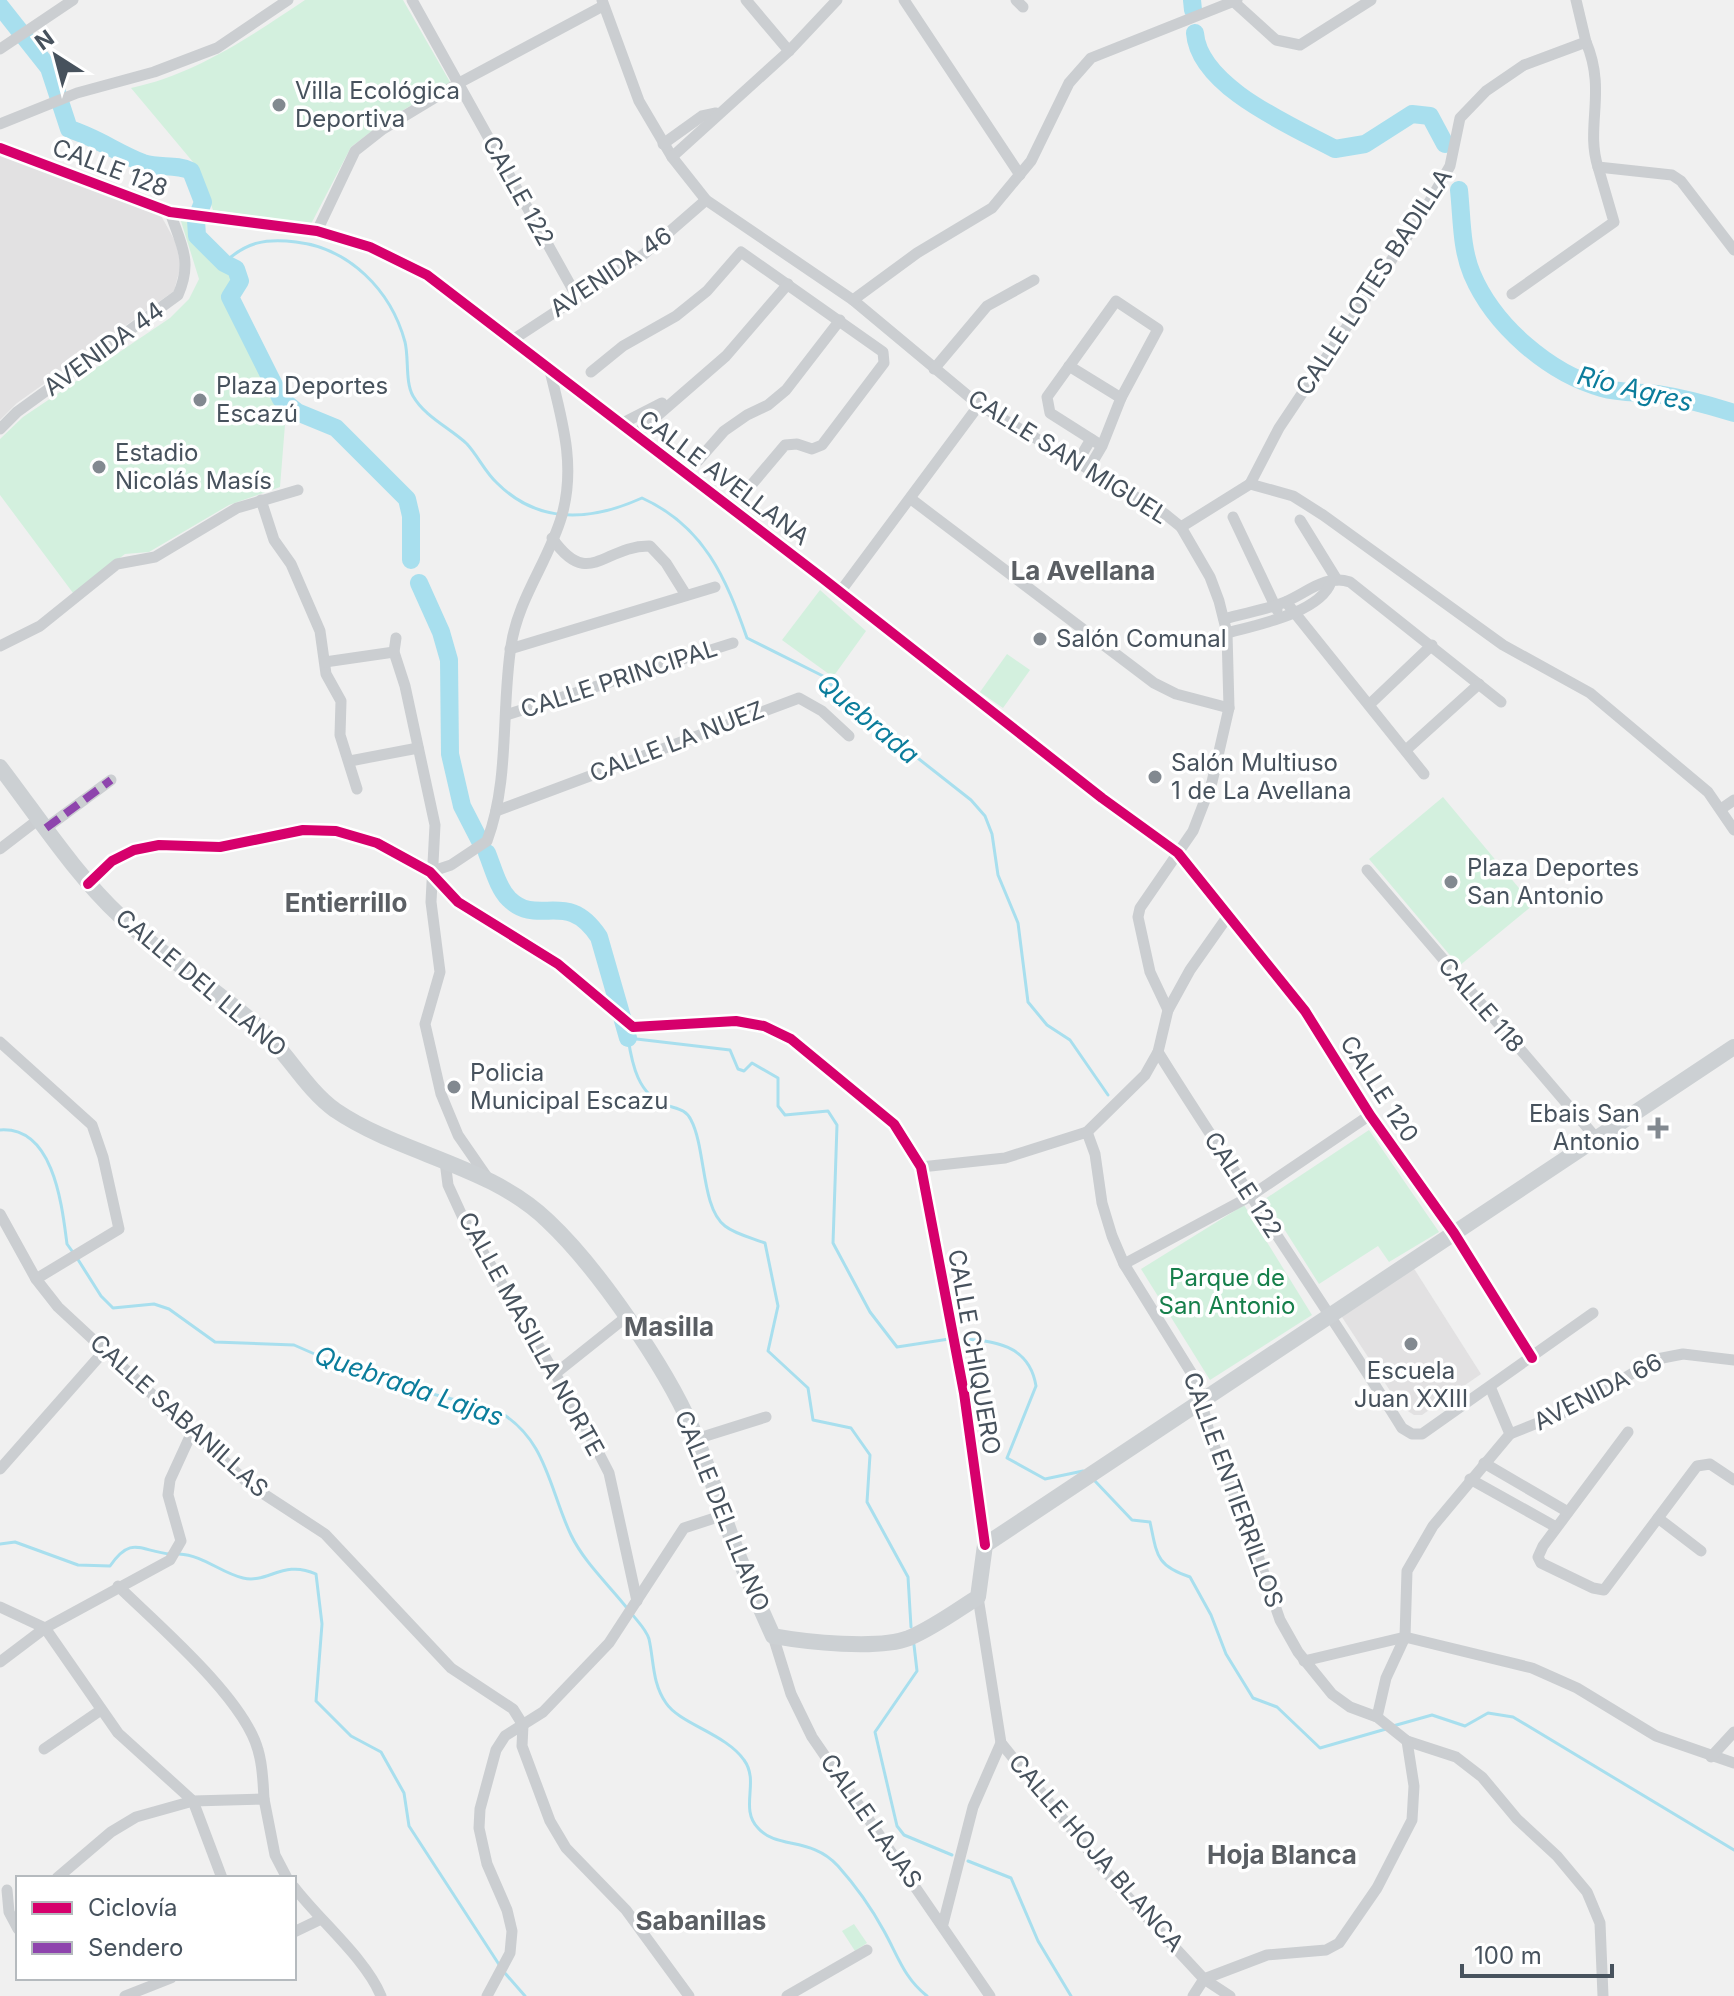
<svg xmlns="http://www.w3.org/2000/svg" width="1734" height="1996" viewBox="0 0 1734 1996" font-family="Inter,sans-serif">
<rect width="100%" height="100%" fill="#f0f0f0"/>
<g fill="#e2e1e2">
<path d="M 0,152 L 159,212 L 175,241 L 181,265 L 174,291 L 17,403 L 0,420 Z"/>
<path d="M 1413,1267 L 1481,1374 L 1422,1415 L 1414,1415 L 1400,1406 L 1340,1314 Z"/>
</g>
<g fill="#d3f0de">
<path d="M 305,0 L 403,0 L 450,82 L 385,121 L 351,147 L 311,224 L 213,210 L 198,168 L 131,88 C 196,74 251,36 305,0 Z"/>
<path d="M 180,218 L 193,218 C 196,238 205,255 222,267 C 230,272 232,272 236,280 L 226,299 L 271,394 L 286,412 L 280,487 L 229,505 L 149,552 L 125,554 L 73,593 L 0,495 L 0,439 L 23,417 L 170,318 L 189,299 L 199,279 Z"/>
<path d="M 820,590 L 866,631 L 833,677 L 782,640 Z"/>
<path d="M 1007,654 L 1030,670 L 1003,708 L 980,692 Z"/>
<path d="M 1443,797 L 1533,905 L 1459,966 L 1369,859 Z"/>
<path d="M 1369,1130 L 1439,1232 L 1389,1262 L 1378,1246 L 1319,1284 L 1265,1199 Z"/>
<path d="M 1244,1205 L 1312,1315 L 1210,1380 L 1141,1269 Z"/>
<path d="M 854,1924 L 867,1943 L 855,1951 L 842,1931 Z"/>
</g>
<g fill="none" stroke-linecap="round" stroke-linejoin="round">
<g stroke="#a8dfee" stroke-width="3">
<path d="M 224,263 C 246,242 266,238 296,242 C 349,248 391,290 405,342 C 409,358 405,382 413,396 C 425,417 450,428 467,444 C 478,456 485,472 497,483 C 539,525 591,521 642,498 C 704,526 726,578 747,638 L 823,676 L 849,704 L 971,800 L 985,816 L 992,834 L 998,875 L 1018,923 L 1028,1002 L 1047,1025 L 1070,1040 L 1108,1095"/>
<path d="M 0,1130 C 54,1126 62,1206 67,1244 L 72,1251"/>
<path d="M 77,1258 L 101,1296 L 113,1308 L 154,1304 L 169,1309 L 215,1342 L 294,1345 L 367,1377 L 498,1411 C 547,1439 549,1489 571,1535 C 584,1562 608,1584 627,1608"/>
<path d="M 956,1338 C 992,1341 1029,1343 1036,1386 L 1007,1458 L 1045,1479 L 1083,1471"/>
<path d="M 1094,1480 L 1132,1520 L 1150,1522 C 1157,1555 1156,1566 1190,1577 L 1211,1615 L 1226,1654 L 1253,1698 L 1277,1707 L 1320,1748 L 1386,1729"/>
<path d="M 0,1544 L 15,1542 L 78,1565 L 110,1566 C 132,1534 141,1552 171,1554"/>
<path d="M 179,1554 C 203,1555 221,1573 243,1578 C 268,1584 283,1559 316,1574 L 322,1624 L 316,1701 L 351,1736 L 381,1752 L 404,1793 L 409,1826 L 500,1966"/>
<path d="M 632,1614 C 637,1621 646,1629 649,1639 C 654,1661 652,1683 666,1703 C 680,1724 726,1734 744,1760 C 760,1782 739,1808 758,1828 C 777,1850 811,1836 838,1866 C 855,1885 872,1909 884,1931 C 898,1956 904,1978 927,1996"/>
<path d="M 911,1627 L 908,1577 L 867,1502 L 870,1455 L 851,1428 L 813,1420 L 808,1388 L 768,1351 L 778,1306 L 765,1243 C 752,1238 735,1234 725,1226 C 701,1208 706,1148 691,1120 C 686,1109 677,1109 666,1105 C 638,1095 632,1064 628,1038 L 730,1050 L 738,1069 L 744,1071 L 752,1063 L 778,1078 L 778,1106 L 785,1115 L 828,1111 L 837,1125 L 833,1243 L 870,1312 L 897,1347 L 949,1339"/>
<path d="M 914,1645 L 917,1671 L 875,1732 L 897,1826 L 904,1835 L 952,1855"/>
<path d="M 1393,1726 L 1432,1715 L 1465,1726 L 1488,1713 L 1513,1717 L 1734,1850"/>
<path d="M 968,1861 L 1011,1878 L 1038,1941 L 1071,1996"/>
<path d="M 504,1972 L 525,1996"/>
</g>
<g stroke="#a8dfee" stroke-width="18">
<path d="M 1192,0 L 1193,10"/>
<path d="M 0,6 L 49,68 L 69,129 C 96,137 117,153 143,163 C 160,169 175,163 191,171 L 203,202 L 196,220 L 197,236 L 224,263 L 236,269 L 240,281 L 230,297 L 281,399 L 297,412 L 336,428 L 407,499 L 411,516 L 411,560"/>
<path d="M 1195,33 C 1199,87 1292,126 1335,149 L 1365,144 L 1412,114 L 1430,116 L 1445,144"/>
<path d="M 1459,190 C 1462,218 1461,248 1472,274 C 1494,326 1549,373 1602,388 C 1619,393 1639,392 1657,394 C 1683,398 1709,405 1734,413"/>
<path d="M 419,583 L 441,632 L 449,660 L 450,754 L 462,806 L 480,841"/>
<path d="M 487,853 C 493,868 498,888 509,899 C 539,928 567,888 599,937 L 628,1038"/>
</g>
<g stroke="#cbced1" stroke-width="11">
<path d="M 412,0 L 577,297"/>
<path d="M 602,0 L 639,101 L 672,157 L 706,200 L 853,300 L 979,405 L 1165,514 L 1181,527 L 1210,577 L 1219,601 L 1227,633 L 1229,708 L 1212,782 L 1193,831 L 1140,908 L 1138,917 L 1150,972 L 1168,1010"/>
<path d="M 746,0 L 789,51"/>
<path d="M 904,0 L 1020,175"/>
<path d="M 1016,0 L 1023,7"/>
<path d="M 1234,2 L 1276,40 L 1300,45 L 1371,0"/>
<path d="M 1586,42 C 1607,91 1585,127 1598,167 L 1672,175 L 1681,181 L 1734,250"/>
<path d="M 0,49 L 73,0"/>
<path d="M 0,124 L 77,93 L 154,72 L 217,48 L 288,0"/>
<path d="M 663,144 L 702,116 L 716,113"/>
<path d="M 0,148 L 170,212 L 317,231 L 370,247 L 427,275 L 821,577 L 1102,798 L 1178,853 L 1305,1011 L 1370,1115 L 1454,1233 L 1532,1358"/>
<path d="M 672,157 L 789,51 L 837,0"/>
<path d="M 317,231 L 355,151 L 383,129 L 459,83 L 603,6"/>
<path d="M 1512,294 L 1614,222 L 1598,167"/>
<path d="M 853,300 L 917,253 L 992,208 L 1031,161 L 1069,83 L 1091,58 L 1237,0"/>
<path d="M 514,339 L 644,254 L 706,200"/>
<path d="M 1069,366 L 1121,398"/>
<path d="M 934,369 L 987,306 L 1034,280"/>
<path d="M 591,372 L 623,346 L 676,316 L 707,291 L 741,252 L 883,352 L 884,363 L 822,445 L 812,449 L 797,444 L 785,445 L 742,496"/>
<path d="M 621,424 L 662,403"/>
<path d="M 0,429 L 17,412 L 178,295 C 193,261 181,245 170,212"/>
<path d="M 635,435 L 726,356 L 788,284"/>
<path d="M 1078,461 L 1091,439"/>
<path d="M 695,464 L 724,431 L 747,415 L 768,405 L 786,390 L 840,320"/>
<path d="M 1089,468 L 1102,446 L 1121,398 L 1158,329 L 1116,301 L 1047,397 L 1050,413 L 1102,446"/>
<path d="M 1250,484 L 1279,428 L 1423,213 L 1450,166 L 1460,118 L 1486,91 L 1524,65 L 1586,42 L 1576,0"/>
<path d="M 911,499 L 1154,683 L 1176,694 L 1229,708"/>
<path d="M 261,500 L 274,540 L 291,564 L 320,631 L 326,674 L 341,701 L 340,735 L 357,789"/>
<path d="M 1233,517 L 1277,610"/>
<path d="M 1300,520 L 1337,580"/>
<path d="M 1181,527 L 1250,484 L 1293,496 L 1323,515 L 1503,645 L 1590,693 L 1708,792 L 1734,830"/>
<path d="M 552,538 C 589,591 604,545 650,546 L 666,563 L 686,595"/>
<path d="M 840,592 L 979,405"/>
<path d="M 1286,602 L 1424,774"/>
<path d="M 1224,619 C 1244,613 1266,610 1285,602 C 1307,593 1325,574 1350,582 L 1501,702"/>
<path d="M 1227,633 C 1256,625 1320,613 1331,582"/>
<path d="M 396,638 L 394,652 L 405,686 L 435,825 L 431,902 L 440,972 L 425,1024 L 441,1094 L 458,1135 L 487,1177"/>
<path d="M 0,646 L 40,626 L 117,564 L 155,557 L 237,508 L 298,490"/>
<path d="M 510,649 L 715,587"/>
<path d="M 325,662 L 394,652"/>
<path d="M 1370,704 L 1432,645"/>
<path d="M 506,715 L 733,643"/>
<path d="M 1406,750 L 1479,684"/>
<path d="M 350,761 L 418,748"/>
<path d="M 1721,809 L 1734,800"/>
<path d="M 496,811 L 799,698 L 822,711 L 849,736"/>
<path d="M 46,828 L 111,780"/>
<path d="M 0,849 L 39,819"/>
<path d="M 1367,870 L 1597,1139"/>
<path d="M 430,872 L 451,865 L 487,841 C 510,780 501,710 511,646 C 518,598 549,561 562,515 C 576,465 562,420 550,371"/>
<path d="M 88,884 L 112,861 L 134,850 L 159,845 L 220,847 L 303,830 L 336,831 L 377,843 L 430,872 L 458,902 L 558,964 L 633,1027 L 736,1021 L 764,1026 L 791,1039 L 894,1124 L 921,1167 L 964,1393 L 985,1545"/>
<path d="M 0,1042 L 92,1125 L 103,1157 L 119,1229 L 36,1279"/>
<path d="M 1158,1052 C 1237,1179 1323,1301 1402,1428 L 1412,1434 L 1422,1434 L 1593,1313"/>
<path d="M 1087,1132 L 1145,1075 L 1158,1052 L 1168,1010 L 1190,970 L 1228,916"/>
<path d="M 445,1161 L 448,1185 L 464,1220 L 576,1409 L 609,1473 L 637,1601"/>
<path d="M 921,1167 L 1005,1158 L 1087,1132 L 1095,1154 L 1102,1203 L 1112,1236 L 1124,1264 L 1197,1382 L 1210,1436 L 1247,1524 L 1280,1620 L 1298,1652 L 1332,1694 L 1350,1707 L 1377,1717 L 1407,1741 L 1456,1757 L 1482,1777 L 1517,1819 L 1557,1856 L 1587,1892 L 1600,1923 L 1603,1996"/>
<path d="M 0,1214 L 36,1279 L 58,1307 L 250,1485 L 325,1534 L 451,1668 L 513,1709 L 523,1725 L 522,1746 L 550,1821 L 566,1848 L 626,1910 L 689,1996"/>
<path d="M 1124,1264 L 1249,1197 L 1370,1115"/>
<path d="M 556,1373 L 625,1318"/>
<path d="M 1628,1432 L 1543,1546 L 1538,1557 L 1541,1563 L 1593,1588 L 1604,1590 L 1697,1466 L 1710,1464 L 1734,1480"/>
<path d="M 1510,1434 L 1570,1410 L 1657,1359 L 1683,1354 L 1734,1360"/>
<path d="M 696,1439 L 766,1417"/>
<path d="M 1484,1463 L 1568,1512"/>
<path d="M 0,1469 L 105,1350"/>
<path d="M 1470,1479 L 1556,1527"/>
<path d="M 1658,1518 L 1701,1551"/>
<path d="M 118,1586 C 158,1625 244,1698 258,1750 C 263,1766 263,1783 264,1799"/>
<path d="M 978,1597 L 1001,1743 L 1116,1884 L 1204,1979 L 1230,1996"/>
<path d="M 0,1607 L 45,1628 L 118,1733 L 193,1801 L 264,1799 L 275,1855 L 287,1878"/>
<path d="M 773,1636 L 791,1694 L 812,1737 L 990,1996"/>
<path d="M 1304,1661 L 1405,1637 L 1532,1668 L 1577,1688 L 1656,1736 L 1734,1763"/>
<path d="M 0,1662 L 45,1628 L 170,1560 L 181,1541 L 168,1495 L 170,1480 L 192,1432"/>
<path d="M 1377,1717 L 1386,1678 L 1405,1637 L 1407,1571 L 1433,1526 L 1510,1434 L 1491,1389"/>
<path d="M 44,1749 L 101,1710"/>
<path d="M 1711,1757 L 1734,1732"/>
<path d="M 57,1878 L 111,1832 L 136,1817 L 193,1801 L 222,1878"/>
<path d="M 294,1887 C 320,1921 366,1959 381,1996"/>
<path d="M 7,1890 L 9,1912 L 18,1929"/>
<path d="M 943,1924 L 973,1807 L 1001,1743"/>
<path d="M 294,1932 L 319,1920"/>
<path d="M 1204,1979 L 1267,1955 L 1326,1950 L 1339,1943 L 1377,1888 L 1412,1820 L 1414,1786 L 1407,1741"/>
<path d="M 125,1996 L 171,1978"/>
<path d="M 487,1996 L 510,1953 L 512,1931 L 507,1910 L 487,1864 L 479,1828 L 480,1809 L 496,1750 L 505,1736 L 543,1712 L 609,1643 L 684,1528 L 724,1515"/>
<path d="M 787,1996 L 867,1950"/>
<path d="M 1193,1996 L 1204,1979"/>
</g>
<path stroke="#ccd0d3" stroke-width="16" d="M 0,767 C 39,818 74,873 121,917 C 165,958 217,990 262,1030 C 288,1054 306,1089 335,1110 C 401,1155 489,1164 548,1221 C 597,1267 665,1366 692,1428 C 708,1465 719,1504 733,1542 C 745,1574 759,1605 773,1636 C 806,1642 878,1650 909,1638 C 933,1628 956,1611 978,1597 L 985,1545 L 1734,1047"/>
<path stroke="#8e44ad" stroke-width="8" stroke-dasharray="16 8" stroke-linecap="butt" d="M 46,828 L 111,780"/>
<defs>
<g id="cycleway">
<path d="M 0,148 L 170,212 L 317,231 L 370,247 L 427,275 L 821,577 L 1102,798 L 1178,853 L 1305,1011 L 1370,1115 L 1454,1233 L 1532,1358"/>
<path d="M 88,884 L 112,861 L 134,850 L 159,845 L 220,847 L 303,830 L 336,831 L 377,843 L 430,872 L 458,902 L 558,964 L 633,1027 L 736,1021 L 764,1026 L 791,1039 L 894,1124 L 921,1167 L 964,1393 L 985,1545"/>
</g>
</defs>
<use href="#cycleway" stroke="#fff" stroke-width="15"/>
<use href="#cycleway" stroke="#d6006c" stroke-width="10"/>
</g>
<g fill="#828990" stroke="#fff" stroke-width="3">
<circle cx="279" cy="105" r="8"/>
<circle cx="200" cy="400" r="8"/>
<circle cx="99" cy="467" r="8"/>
<circle cx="1040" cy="639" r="8"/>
<circle cx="1155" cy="777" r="8"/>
<circle cx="1451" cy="882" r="8"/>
<circle cx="454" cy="1087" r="8"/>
<path d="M1654 1116h8v8h8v8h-8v8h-8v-8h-8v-8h8z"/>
<circle cx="1411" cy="1344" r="8"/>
</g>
<g text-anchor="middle" stroke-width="7" stroke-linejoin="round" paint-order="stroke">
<g font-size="24" fill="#47525d" stroke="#fff" text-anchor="start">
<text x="295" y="99">Villa Ecológica<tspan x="295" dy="28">Deportiva</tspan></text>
<text x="216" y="394">Plaza Deportes<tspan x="216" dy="28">Escazú</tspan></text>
<text x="115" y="461">Estadio<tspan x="115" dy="28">Nicolás Masís</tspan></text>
<text x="1056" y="647">Salón Comunal</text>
<text x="1171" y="771">Salón Multiuso<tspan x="1171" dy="28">1 de La Avellana</tspan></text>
<text x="1467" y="876">Plaza Deportes<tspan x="1467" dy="28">San Antonio</tspan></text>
<text x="470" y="1081">Policia<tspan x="470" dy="28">Municipal Escazu</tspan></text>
<text x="1640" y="1122" text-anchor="end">Ebais San<tspan x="1640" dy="28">Antonio</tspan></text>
<text x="1411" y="1379" text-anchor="middle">Escuela<tspan x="1411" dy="28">Juan XXIII</tspan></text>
</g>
<g font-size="24" fill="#47525d" stroke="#fff">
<text transform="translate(110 168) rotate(21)" y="8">CALLE 128</text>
<text transform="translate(518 191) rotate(61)" y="8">CALLE 122</text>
<text transform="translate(611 272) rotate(-34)" y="8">AVENIDA 46</text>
<text transform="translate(1374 282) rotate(-57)" y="8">CALLE LOTES BADILLA</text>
<text transform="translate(104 349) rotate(-36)" y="8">AVENIDA 44</text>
<text transform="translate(1068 457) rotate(32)" y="8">CALLE SAN MIGUEL</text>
<text transform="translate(724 478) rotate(37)" y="8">CALLE AVELLANA</text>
<text transform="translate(619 679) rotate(-18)" y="8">CALLE PRINCIPAL</text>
<text transform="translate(677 742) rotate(-21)" y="8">CALLE LA NUEZ</text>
<text transform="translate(201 983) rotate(40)" y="8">CALLE DEL LLANO</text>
<text transform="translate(1481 1005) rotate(49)" y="8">CALLE 118</text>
<text transform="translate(1379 1089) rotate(57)" y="8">CALLE 120</text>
<text transform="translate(1243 1185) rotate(57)" y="8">CALLE 122</text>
<text transform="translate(531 1334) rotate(61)" y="8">CALLE MASILLA NORTE</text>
<text transform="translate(974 1352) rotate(80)" y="8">CALLE CHIQUERO</text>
<text transform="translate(1598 1392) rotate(-27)" y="8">AVENIDA 66</text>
<text transform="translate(179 1416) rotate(42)" y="8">CALLE SABANILLAS</text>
<text transform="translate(1233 1490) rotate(70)" y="8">CALLE ENTIERRILLOS</text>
<text transform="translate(722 1511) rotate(68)" y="8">CALLE DEL LLANO</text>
<text transform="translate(871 1821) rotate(55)" y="8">CALLE LAJAS</text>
<text transform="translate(1096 1853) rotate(49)" y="8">CALLE HOJA BLANCA</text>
</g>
<g font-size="24" fill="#167f4b" stroke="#fff">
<text x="1227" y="1286">Parque de<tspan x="1227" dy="28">San Antonio</tspan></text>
</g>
<g font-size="26" font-style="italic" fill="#0b7d9c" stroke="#fff">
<text transform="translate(1635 389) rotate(14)" y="9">Río Agres</text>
<text transform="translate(868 719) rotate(40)" y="9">Quebrada</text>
<text transform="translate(409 1386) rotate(19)" y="9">Quebrada Lajas</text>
</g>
<g font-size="26" font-weight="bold" fill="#5b5f64" stroke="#fff">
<text x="1083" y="580">La Avellana</text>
<text x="346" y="912">Entierrillo</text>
<text x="669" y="1336">Masilla</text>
<text x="1282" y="1864">Hoja Blanca</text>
<text x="701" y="1930">Sabanillas</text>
</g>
</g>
<rect x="16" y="1876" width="280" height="104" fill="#ffffff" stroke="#b5babe" stroke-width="2"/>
<rect x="32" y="1902" width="40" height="12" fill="#d6006c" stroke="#b5babe" stroke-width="2"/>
<text x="88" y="1916" font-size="24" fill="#47525d">Ciclovía</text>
<rect x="32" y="1942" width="40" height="12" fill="#8e44ad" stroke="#b5babe" stroke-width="2"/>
<text x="88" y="1956" font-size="24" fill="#47525d">Sendero</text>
<g transform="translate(56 56) rotate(324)" stroke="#ffffff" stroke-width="6" paint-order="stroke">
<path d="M0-6L14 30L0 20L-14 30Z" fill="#47525d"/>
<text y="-12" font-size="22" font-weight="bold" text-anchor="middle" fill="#47525d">N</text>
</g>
<path d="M1462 1964v12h150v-12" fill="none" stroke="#47525d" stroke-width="4"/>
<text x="1474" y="1964" font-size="24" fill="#47525d" stroke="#ffffff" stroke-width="6" paint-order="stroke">100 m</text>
</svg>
